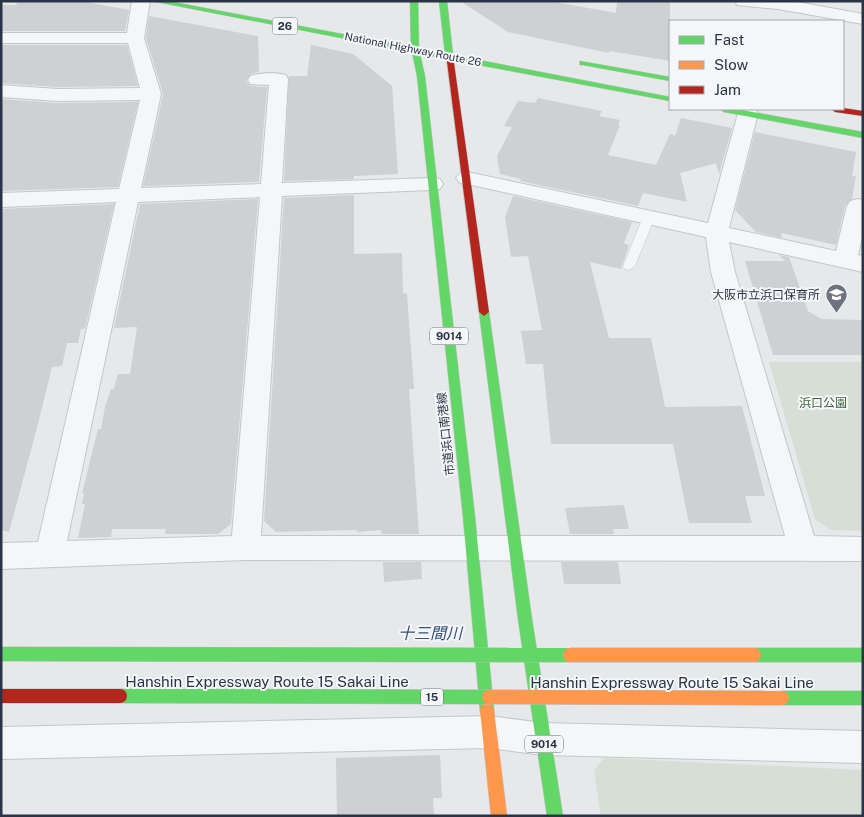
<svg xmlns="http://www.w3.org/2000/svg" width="864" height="817" viewBox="0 0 864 817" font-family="'Public Sans','Noto Sans JP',sans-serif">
<rect width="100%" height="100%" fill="#e6e8ea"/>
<g fill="#d6ded6">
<path d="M 769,362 L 863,362 L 863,531 L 831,530 L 815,519 Z"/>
<path d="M 604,758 L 863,770 L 863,816 L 601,816 L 594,771 Z"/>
</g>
<g fill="#ced0d3">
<path d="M 18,1 L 80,1 L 129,10 L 125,31 L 1,31 L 1,5 L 16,5 Z"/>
<path d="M 460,1 L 549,1 L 616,13 L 617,1 L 670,1 L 670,61 L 610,51 L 609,53 L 508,32 Z"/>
<path d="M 149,16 L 258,36 L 259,72 L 250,74 L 246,81 L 250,86 L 267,87 L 259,182 L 143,186 L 163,94 L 146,38 Z"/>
<path d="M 1,45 L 127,45 L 138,86 L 58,87 L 1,83 Z"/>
<path d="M 311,45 L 353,54 L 392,86 L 398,174 L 354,176 L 354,179 L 284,181 L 289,76 L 307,76 Z"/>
<path d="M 538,98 L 602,111 L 599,116 L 620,120 L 618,125 L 620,125 L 608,155 L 656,165 L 670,134 L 675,136 L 681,118 L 732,128 L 719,174 L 716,163 L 680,173 L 687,202 L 643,193 L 638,206 L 520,181 L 521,179 L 500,174 L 497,156 L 512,127 L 504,126 L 518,101 L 535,103 Z"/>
<path d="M 1,99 L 58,103 L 138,102 L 118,187 L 1,191 Z"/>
<path d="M 755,132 L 856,152 L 852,176 L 856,176 L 852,199 L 845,206 L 836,245 L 781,233 L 782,238 L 756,232 L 735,210 Z"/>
<path d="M 354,195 L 354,254 L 402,253 L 403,293 L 407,294 L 414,389 L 409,389 L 419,534 L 382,534 L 381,530 L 357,532 L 357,530 L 276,532 L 264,521 L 284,198 Z"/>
<path d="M 513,196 L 632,222 L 624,243 L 629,245 L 621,269 L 590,262 L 609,338 L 651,338 L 665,407 L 742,406 L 765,496 L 745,496 L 752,523 L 689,523 L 673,444 L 551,444 L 543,364 L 526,364 L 521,331 L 542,330 L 528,256 L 511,257 L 505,217 Z"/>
<path d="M 258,199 L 231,524 L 218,534 L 165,534 L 166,529 L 112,529 L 111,537 L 78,538 L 85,504 L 82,504 L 84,493 L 82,493 L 98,429 L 101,429 L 105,407 L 111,389 L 114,389 L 118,374 L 130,374 L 137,327 L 114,328 L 140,204 Z"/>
<path d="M 114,204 L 85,329 L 81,329 L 78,343 L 67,343 L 62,366 L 52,367 L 38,424 L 9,532 L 1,530 L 1,209 Z"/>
<path d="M 779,255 L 789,257 L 808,311 L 821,319 L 863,320 L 863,355 L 773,355 L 745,261 L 785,261 Z"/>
<path d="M 624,505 L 629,529 L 613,529 L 614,534 L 570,534 L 565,508 Z"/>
<path d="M 383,562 L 421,562 L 422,579 L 384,582 Z"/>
<path d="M 561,562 L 618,562 L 621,584 L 564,584 Z"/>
<path d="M 440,755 L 442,798 L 433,798 L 434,816 L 337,816 L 336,758 Z"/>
</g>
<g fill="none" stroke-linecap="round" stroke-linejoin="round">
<defs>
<path id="lane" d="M 649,213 L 655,217 L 635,266 L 629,270 L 625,269 L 623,266 L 643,217 Z"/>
<g id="street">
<path d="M 132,1 L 150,1 L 144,38 L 161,94 L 141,188 L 261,184 L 269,85 L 250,84 L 248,80 L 250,76 C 261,73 275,72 286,75 L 288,79 L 282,183 L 432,178 L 440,179 L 443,184 L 440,189 L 432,190 L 282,196 L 261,536 L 785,536 L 711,272 L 706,237 L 467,184 L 460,183 L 456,178 L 460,173 L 467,172 L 708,223 L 738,113 L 741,109 L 755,109 L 758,113 L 729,228 L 836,251 L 847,206 L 850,201 L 858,199 L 863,200 L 863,233 L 858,255 L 863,256 L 863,272 L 729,242 L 735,272 L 814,536 L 863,537 L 863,561 L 246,560 L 1,569 L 1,543 L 38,542 L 116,202 L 1,207 L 1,193 L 119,189 L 140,100 L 58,101 L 1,97 L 1,85 L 58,89 L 140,88 L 128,43 L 1,43 L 1,33 L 127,33 ZM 260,197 L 232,536 L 67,541 L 138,202 Z"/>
<path d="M 735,1 L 792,1 L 863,14 L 863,24 L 778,9 L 737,5 Z"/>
<path d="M 490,716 L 543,723 L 863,731 L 863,763 L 543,755 L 490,748 L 1,759 L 1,727 Z"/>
</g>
<g id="fast">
<path d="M 152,1 L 168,1 L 411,47 L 410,1 L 418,1 L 419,49 L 445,54 L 439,1 L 447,1 L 453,55 L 670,97 L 670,101 L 420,54 L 425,76 L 475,517 L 494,710 L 492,715 L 487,717 L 482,715 L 480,710 L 463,517 L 417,76 L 412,52 Z"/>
<path d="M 580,61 L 670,77 L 670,81 L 583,65 L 580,65 Z"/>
<path d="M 720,109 L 736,109 L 863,132 L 863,138 L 724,112 Z"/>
<path d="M 484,308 L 489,312 L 532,619 L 563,816 L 547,816 L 518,619 L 479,312 Z"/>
</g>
<path id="slow" d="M 487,703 L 492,705 L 494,710 L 507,816 L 491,816 L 480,710 L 482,705 Z"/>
<g id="jam">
<path d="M 446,54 L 453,56 L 489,312 L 484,316 L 479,312 Z"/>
<path d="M 843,108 L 863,111 L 863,116 L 835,112 L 831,109 Z"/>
</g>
</defs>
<use href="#lane" stroke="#c4c6c8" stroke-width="1"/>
<use href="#street" stroke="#c4c6c8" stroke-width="2"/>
<use href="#fast" stroke="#c2c5c8" stroke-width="1"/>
<use href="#slow" stroke="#c2c5c8" stroke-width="1"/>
<use href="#jam" stroke="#c2c5c8" stroke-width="1"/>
<use href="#lane" fill="#f5f6f7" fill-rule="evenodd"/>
<use href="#street" fill="#f5f6f7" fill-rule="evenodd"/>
<use href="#fast" fill="#63d668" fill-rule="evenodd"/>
<use href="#slow" fill="#ff974d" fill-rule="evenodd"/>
<use href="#jam" fill="#b3261e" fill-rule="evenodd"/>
<defs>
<g id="fast-bridge">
<path d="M 1,654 L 570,655"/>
<path d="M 754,655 L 863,655"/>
<path d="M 120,696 L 489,697"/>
<path d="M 782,698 L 863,698"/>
</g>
<g id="slow-bridge">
<path d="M 570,655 L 754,655"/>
<path d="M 489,697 L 782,698"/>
</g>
<path id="jam-bridge" d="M 1,696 L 120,696"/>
</defs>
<use href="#fast-bridge" stroke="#b8bbbf" stroke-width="15" stroke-linecap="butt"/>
<use href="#slow-bridge" stroke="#b8bbbf" stroke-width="15" stroke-linecap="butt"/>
<use href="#jam-bridge" stroke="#b8bbbf" stroke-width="15" stroke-linecap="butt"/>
<use href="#fast-bridge" stroke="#63d668" stroke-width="14"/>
<use href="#slow-bridge" stroke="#ff974d" stroke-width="14"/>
<use href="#jam-bridge" stroke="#b3261e" stroke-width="14"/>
</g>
<defs>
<symbol id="school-pin" viewBox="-11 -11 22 30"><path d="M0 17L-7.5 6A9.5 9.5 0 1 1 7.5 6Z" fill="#6c737f" stroke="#f4f6f9"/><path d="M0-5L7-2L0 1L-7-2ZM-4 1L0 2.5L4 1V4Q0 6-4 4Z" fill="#fff"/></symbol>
</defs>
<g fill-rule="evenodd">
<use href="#school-pin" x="824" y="282" width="25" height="34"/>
</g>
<g text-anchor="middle" stroke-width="4" stroke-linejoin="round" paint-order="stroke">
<g fill="#f4f6f9" stroke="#676e7b" stroke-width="1">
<rect x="272.5" y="17.5" width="25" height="17" rx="4"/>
<rect x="430" y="327.5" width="38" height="17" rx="4"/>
<rect x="421" y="688.5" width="22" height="17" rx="4"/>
<rect x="525" y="735.5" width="38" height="17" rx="4"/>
</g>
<g font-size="11" font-weight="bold" fill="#2b3445">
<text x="285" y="30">26</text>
<text x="449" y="340">9014</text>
<text x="432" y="701">15</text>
<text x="544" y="748">9014</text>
</g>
<g font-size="11" fill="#2b3445" stroke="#f4f6f9">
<text transform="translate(413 49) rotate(11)" y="4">National Highway Route 26</text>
</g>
<g font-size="12" fill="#2b3445" stroke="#f4f6f9" text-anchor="end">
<text x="820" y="299">大阪市立浜口保育所</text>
</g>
<g font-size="12" fill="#3f6138" stroke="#f4f6f9">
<text x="823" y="407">浜口公園</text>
</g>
<g font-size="12" fill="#2b3445" stroke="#f4f6f9">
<text transform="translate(446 434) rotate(-96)" y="4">市道浜口南港線</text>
</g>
<g font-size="15" fill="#2b3445" stroke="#f4f6f9">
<text x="267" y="687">Hanshin Expressway Route 15 Sakai Line</text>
<text x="672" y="688">Hanshin Expressway Route 15 Sakai Line</text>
</g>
<g font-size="16" font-style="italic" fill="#34527a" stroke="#f4f6f9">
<text x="430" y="639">十三間川</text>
</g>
</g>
<rect width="864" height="817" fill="none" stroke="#2b3445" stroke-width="5"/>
<rect x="669" y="20" width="175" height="90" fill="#f4f6f9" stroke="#a4a8b1"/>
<rect x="679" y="36" width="25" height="8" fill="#63d668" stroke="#a4a8b1"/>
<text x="714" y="45" font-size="15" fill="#2b3445">Fast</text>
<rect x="679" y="61" width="25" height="8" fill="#ff974d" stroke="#a4a8b1"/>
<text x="714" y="70" font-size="15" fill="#2b3445">Slow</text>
<rect x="679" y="86" width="25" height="8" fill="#b3261e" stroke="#a4a8b1"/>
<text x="714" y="95" font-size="15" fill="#2b3445">Jam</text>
</svg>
